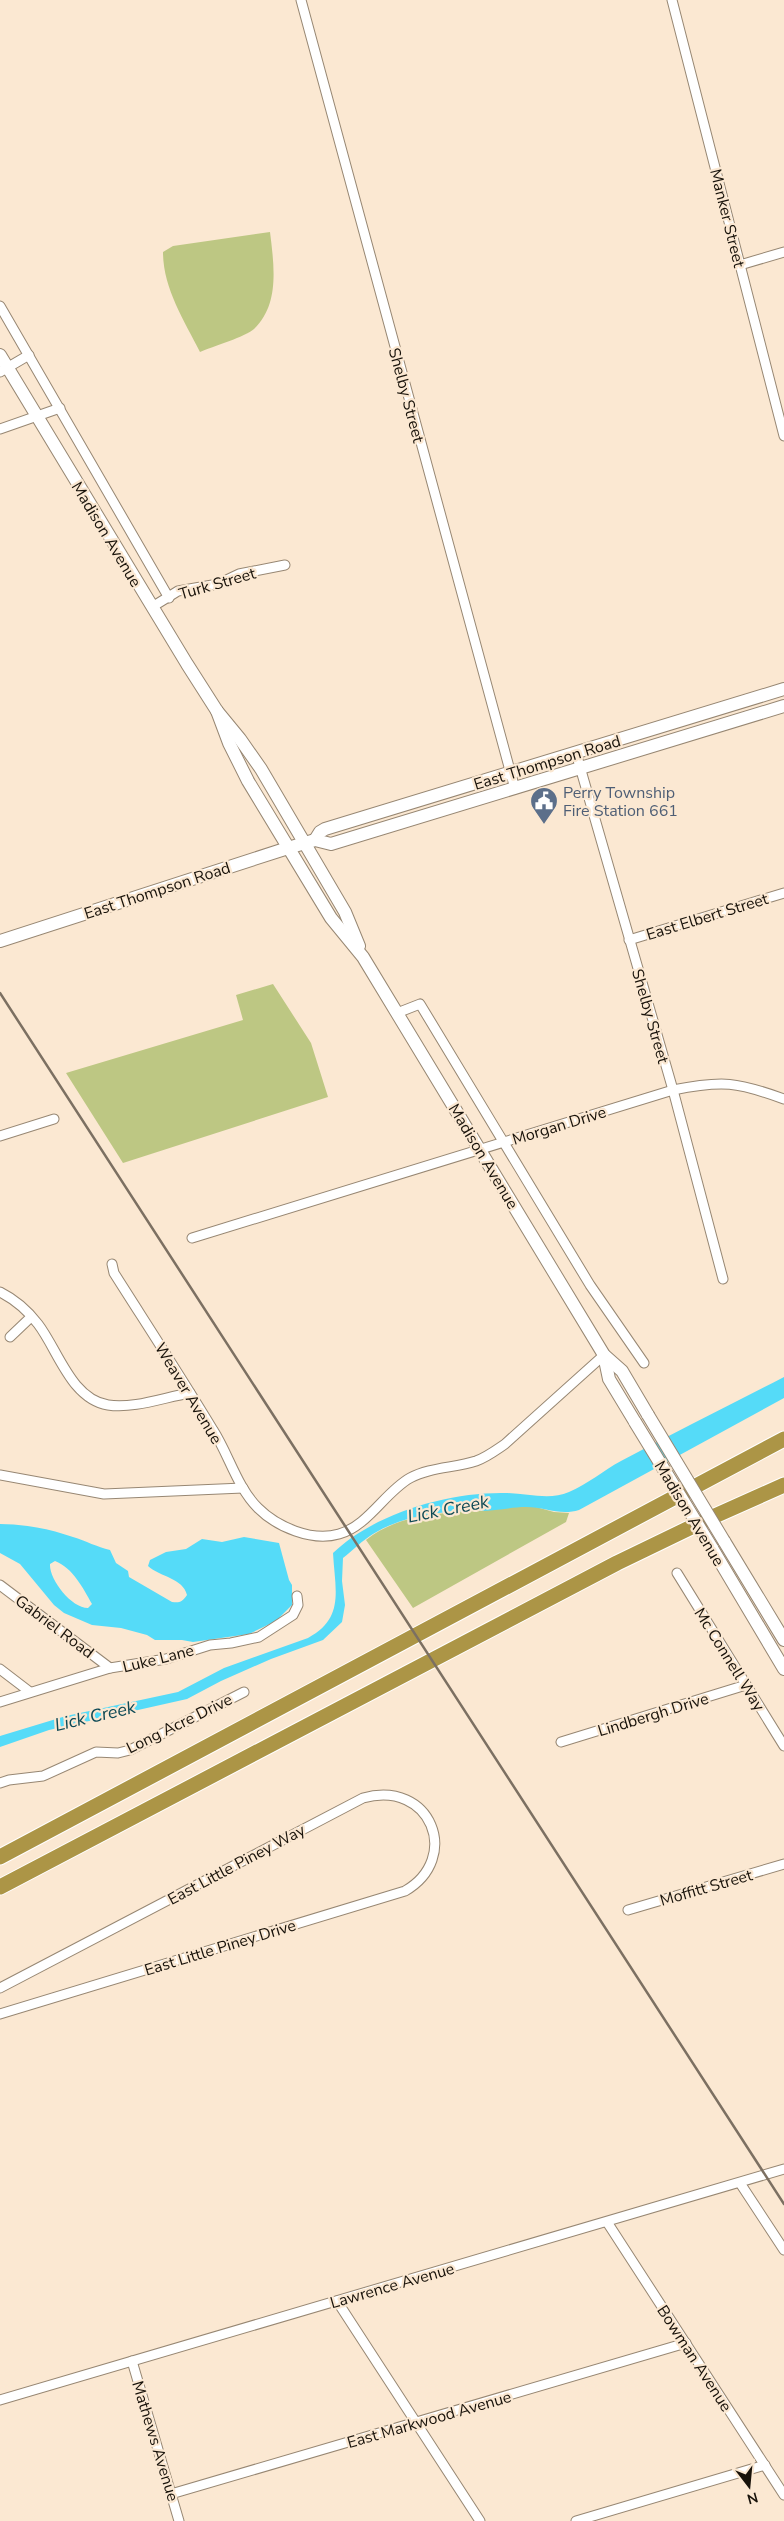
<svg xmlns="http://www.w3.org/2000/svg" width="784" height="2521" viewBox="0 0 784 2521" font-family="'Nunito Sans',sans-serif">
<rect width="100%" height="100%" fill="#fbe8d2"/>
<g fill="#bdc783">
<path d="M 270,232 C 274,265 280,304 254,329 C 247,336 212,347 200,352 C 184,320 163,288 163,252 L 173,246 Z"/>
<path d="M 273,984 L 311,1043 L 328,1097 L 123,1163 L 66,1073 L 243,1020 L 236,995 Z"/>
<path d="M 505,1507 L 536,1507 L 554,1512 L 569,1513 L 566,1522 L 413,1608 L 366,1540 C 406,1508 458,1515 505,1507 Z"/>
</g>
<g fill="#55dbf8" fill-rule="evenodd">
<path d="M 784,1377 L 784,1398 L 579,1510 C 560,1516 545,1507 526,1507 C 511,1507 496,1511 480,1511 C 444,1511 405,1514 373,1534 C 363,1540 353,1550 343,1558 L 342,1581 L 345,1605 L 342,1622 L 323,1640 L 271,1659 L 221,1681 L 187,1699 L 49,1730 L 0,1747 L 0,1736 L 66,1716 L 178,1692 L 224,1668 L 308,1638 C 345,1618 335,1590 333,1553 C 375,1513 448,1492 505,1493 C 527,1493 549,1501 569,1492 C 588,1484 604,1470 621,1461 C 675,1432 730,1405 784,1377 Z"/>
<path d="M 0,1524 C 24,1524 50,1529 73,1537 C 86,1541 97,1547 110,1550 L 116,1563 L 128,1571 L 129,1577 L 172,1602 C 180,1603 182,1602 187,1595 C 183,1578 160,1577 148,1566 L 150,1560 L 166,1552 L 186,1549 L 202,1539 L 222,1542 L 244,1537 L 279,1543 L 289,1580 L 292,1585 L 292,1605 L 276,1621 L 249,1634 L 193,1642 L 182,1640 L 155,1640 L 147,1635 L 121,1628 L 92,1625 L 64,1613 L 54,1605 L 20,1564 L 0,1553 ZM 55,1561 C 73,1568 83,1588 92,1604 L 88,1608 C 71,1608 49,1579 50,1564 Z"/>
</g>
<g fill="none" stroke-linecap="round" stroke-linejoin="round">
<defs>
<g id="street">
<path d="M 301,0 L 515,789"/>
<path d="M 672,0 L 784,436"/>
<path d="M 740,265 L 784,252"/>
<path d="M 0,306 L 169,598"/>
<path d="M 0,372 L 29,355"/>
<path d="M 0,429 L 60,408"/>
<path d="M 152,607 L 178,591 L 218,584 L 239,574 L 285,565"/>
<path d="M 576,753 L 673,1090 L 723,1279"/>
<path d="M 629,940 L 784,893"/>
<path d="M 397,1013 L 420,1004 L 590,1285 L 644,1363"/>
<path d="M 0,1136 L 54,1119"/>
<path d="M 192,1238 L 673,1090 C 723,1080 737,1082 784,1099"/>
<path d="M 112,1264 L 114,1273 C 147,1325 181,1377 213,1430 C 229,1455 237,1487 258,1508 C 277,1527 312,1542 339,1534 C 368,1526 385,1492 410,1478 C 430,1467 455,1468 476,1461 C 487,1457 496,1450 505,1444 L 604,1355"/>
<path d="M 0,1292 C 14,1299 28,1311 38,1324 C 58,1350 71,1399 108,1405 C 134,1409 165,1397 190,1393"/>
<path d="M 10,1337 L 31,1317"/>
<path d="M 0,1475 L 104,1494 L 243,1488"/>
<path d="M 677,1573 L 784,1746"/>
<path d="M 0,1585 L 110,1668"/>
<path d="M 0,1669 L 30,1692"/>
<path d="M 0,1702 L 110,1668 L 166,1659 L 210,1645 L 231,1643 L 259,1637 L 293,1615 L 298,1605 L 297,1596"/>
<path d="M 561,1742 L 746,1685"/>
<path d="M 0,1783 L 9,1780 L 43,1776 L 96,1752 L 118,1753 L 130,1750 L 244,1692"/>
<path d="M 628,1910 L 784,1864"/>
<path d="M 0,1988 L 363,1798 C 431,1779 462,1858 405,1891 L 0,2014"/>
<path d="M 740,2183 L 784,2250"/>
<path d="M 607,2222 L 784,2495"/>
<path d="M 337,2301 L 480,2521"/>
<path d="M 132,2361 L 179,2521"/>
<path d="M 0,2400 L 784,2169"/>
<path d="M 171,2494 L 686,2343"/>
<path d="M 576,2521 L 765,2465"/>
</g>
<g id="secondary">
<path d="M 0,355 L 187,664 L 217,711 L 240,739 L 261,769 L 345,912 L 359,946"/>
<path d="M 217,711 L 229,743 L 248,781 L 331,918 L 363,957 L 604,1355 L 622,1371 L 648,1415"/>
<path d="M 315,840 L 320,832 L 325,829 L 784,689"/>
<path d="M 0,941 L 288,848 L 315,840 L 331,844 L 784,706"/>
<path d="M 604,1355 L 609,1379 L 635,1422"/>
<path d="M 724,1541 L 784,1640"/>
<path d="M 712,1548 L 784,1669"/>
</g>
<g id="highway">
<path d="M 0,1857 L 784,1439"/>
<path d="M 0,1887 L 617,1563 L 708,1519 L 784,1485"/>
</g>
</defs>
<use href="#street" stroke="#978773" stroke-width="11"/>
<use href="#secondary" stroke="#978773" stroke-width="14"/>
<use href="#highway" stroke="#fff" stroke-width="17"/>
<use href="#street" stroke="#fff" stroke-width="9"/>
<use href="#secondary" stroke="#fff" stroke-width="12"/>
<use href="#highway" stroke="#ac9546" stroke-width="15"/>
<path stroke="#7c7062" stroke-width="2.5" d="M 0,993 L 784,2204"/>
<defs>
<g id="secondary-bridge">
<path d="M 648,1415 L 724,1541"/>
<path d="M 635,1422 L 712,1548"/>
</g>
</defs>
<use href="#secondary-bridge" stroke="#978773" stroke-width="14" stroke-linecap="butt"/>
<use href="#secondary-bridge" stroke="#fff" stroke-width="12"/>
</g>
<defs>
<symbol id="civic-pin" viewBox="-11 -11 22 30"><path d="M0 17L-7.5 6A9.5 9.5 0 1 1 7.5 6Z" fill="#5c6f8a" stroke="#fbe8d2"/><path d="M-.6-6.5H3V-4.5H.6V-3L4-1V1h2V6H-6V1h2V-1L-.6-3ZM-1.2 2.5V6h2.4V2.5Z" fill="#fff"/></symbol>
</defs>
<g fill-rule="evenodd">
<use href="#civic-pin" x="528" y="785" width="32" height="43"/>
</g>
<g text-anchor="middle" stroke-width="4.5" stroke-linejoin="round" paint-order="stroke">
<g font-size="16" fill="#18120a" stroke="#fbe8d2">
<text transform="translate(728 218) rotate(76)" y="6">Manker Street</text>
<text transform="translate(407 395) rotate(75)" y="6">Shelby Street</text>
<text transform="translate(107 534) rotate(59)" y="6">Madison Avenue</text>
<text transform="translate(217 583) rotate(-16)" y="6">Turk Street</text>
<text transform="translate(547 762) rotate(-17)" y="6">East Thompson Road</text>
<text transform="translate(157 890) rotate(-18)" y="6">East Thompson Road</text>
<text transform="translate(707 916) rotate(-17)" y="6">East Elbert Street</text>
<text transform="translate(651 1016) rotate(74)" y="6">Shelby Street</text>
<text transform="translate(559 1125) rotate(-17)" y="6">Morgan Drive</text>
<text transform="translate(484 1156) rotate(59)" y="6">Madison Avenue</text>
<text transform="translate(189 1393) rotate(59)" y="6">Weaver Avenue</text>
<text transform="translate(690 1513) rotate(59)" y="6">Madison Avenue</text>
<text transform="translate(55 1626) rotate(37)" y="6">Gabriel Road</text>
<text transform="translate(158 1658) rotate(-14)" y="6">Luke Lane</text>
<text transform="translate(730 1659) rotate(58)" y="6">Mc Connell Way</text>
<text transform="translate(653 1714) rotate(-17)" y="6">Lindbergh Drive</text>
<text transform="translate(179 1723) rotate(-26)" y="6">Long Acre Drive</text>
<text transform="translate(236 1864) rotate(-28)" y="6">East Little Piney Way</text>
<text transform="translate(706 1887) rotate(-16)" y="6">Moffitt Street</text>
<text transform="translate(220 1947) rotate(-17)" y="6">East Little Piney Drive</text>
<text transform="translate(392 2285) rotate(-16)" y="6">Lawrence Avenue</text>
<text transform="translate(695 2358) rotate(57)" y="6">Bowman Avenue</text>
<text transform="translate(429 2419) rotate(-16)" y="6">East Markwood Avenue</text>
<text transform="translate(156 2441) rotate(73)" y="6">Mathews Avenue</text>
</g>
<g font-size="16" fill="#4e5e75" stroke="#fbe8d2" text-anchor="start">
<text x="563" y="798">Perry Township<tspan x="563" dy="18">Fire Station 661</tspan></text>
</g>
<g font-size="18" font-style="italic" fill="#0e4955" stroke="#fbe8d2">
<text transform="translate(448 1509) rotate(-11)" y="6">Lick Creek</text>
<text transform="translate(95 1716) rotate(-13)" y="6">Lick Creek</text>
</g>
</g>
<g transform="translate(749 2486) rotate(164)" stroke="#fbe8d2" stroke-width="4" paint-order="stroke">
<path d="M0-4L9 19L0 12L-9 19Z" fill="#18120a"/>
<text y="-8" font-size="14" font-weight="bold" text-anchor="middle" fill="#18120a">N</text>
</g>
</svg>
